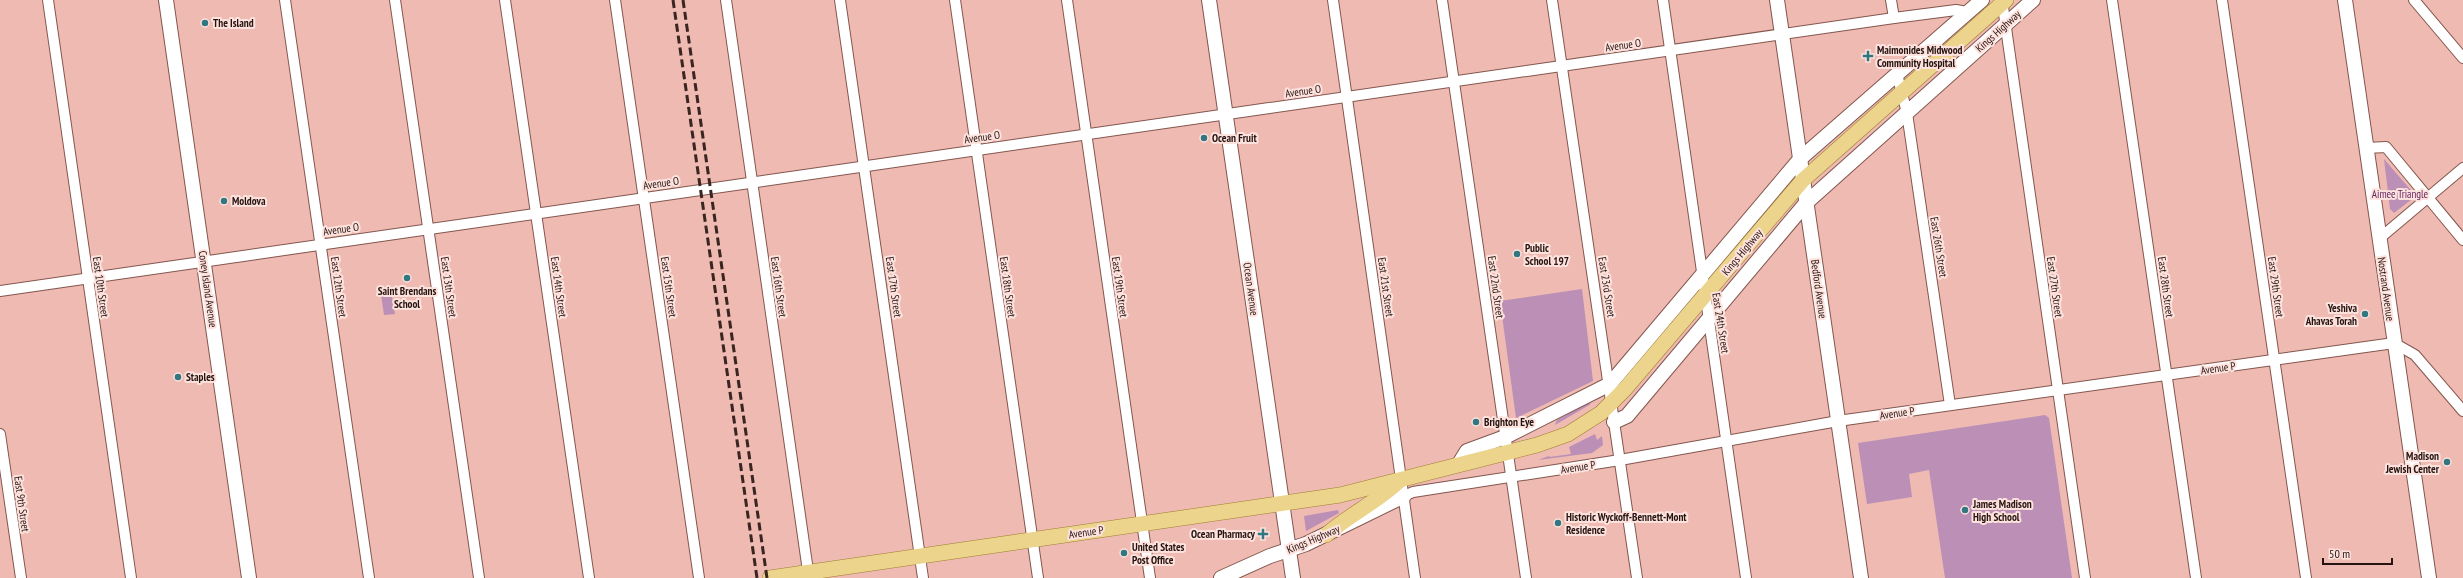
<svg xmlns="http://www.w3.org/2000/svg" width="2463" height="578" viewBox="0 0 2463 578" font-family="'PT Sans Narrow',sans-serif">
<rect width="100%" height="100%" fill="#eebab1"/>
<g fill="#bb8fb6">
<path d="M 2384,159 L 2416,196 L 2394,213 L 2390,209 Z"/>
<path d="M 390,287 L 395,314 L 384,315 L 380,288 Z"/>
<path d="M 1582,289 L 1593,381 L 1516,418 L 1500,301 Z"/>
<path d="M 1588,403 L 1591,404 L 1555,425 L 1557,420 Z"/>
<path d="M 2045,415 L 2049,418 L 2072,578 L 1945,578 L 1929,470 L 1909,474 L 1912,497 L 1867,504 L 1858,443 Z"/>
<path d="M 1595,434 L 1597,440 L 1602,436 L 1603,445 L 1592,453 L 1538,460 L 1549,456 L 1550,457 L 1571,454 L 1569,447 Z"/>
<path d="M 1338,510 L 1339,513 L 1306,531 L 1304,516 Z"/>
</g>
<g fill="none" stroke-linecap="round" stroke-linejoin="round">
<defs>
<g id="street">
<path d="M 48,0 L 131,578"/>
<path d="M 285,0 L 369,578"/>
<path d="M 395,0 L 479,578"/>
<path d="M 505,0 L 589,578"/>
<path d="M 615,0 L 699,578"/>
<path d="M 726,0 L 809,578"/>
<path d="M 840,0 L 923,578"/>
<path d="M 955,0 L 1038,578"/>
<path d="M 1067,0 L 1150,578"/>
<path d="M 1333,0 L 1415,578"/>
<path d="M 1442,0 L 1526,578"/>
<path d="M 1552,0 L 1637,578"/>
<path d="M 1663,0 L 1746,578"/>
<path d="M 1891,0 L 1894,18"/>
<path d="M 2002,0 L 2085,578"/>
<path d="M 2112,0 L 2196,578"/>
<path d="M 2222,0 L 2306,578"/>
<path d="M 2414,0 L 2463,58"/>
<path d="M 1897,74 L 1907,113 L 1950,405"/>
<path d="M 2366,148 L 2386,147 L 2463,240"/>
<path d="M 2380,238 L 2463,168"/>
<path d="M 0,291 L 1894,18 L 1956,10 L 1967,12"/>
<path d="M 0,434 L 21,578"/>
<path d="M 1404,496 L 1413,492 L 1620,460 L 1838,421 L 2394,343 L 2415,355 L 2463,411"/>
</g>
<g id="secondary">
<path d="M 166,0 L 249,578"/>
<path d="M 1209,0 L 1293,578"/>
<path d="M 1777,0 L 1861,578"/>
<path d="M 2345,0 L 2429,578"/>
<path d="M 1614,422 L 1627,416 L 1807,202 L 2033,0"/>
<path d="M 1459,464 L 1467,451 L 1505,437 L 1610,384 L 1801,158 L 1982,0"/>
<path d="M 1221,578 L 1270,556 L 1306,544 L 1404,496"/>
</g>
<g id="primary">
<path d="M 1326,535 C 1349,515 1377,502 1399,481"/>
<path d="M 770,578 L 1340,495 L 1537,445 L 1568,434 L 1601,413 L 1625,389 L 1803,180 L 2006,0"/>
</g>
</defs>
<use href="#street" stroke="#83564e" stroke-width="12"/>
<use href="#secondary" stroke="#83564e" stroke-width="16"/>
<use href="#primary" stroke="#9e7e30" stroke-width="16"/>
<use href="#street" stroke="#fff" stroke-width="10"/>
<use href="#secondary" stroke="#fff" stroke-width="14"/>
<use href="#primary" stroke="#ecd48c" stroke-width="15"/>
<g stroke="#3a2521" stroke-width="3" stroke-dasharray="8 4" stroke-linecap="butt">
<path d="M 673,0 L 757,578"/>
<path d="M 683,0 L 767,578"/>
</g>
</g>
<g fill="#307782" stroke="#fde2dd" stroke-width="1.5">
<circle cx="205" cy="23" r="4"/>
<path d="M1866 50h4v4h4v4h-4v4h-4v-4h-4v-4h4z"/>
<circle cx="1204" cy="138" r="4"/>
<circle cx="224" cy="201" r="4"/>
<circle cx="1517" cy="254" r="4"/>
<circle cx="407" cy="278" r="4"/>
<circle cx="2365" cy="314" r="4"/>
<circle cx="178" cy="377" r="4"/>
<circle cx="1476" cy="422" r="4"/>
<circle cx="2447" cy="462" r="4"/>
<circle cx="1965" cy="510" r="4"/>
<circle cx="1558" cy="523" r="4"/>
<path d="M1261 528h4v4h4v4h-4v4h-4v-4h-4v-4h4z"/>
<circle cx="1124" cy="553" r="4"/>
</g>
<g text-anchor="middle" stroke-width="4" stroke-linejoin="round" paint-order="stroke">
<g font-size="11" font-weight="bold" fill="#261411" stroke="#fde2dd" text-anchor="start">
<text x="213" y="27">The Island</text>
<text x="1877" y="54">Maimonides Midwood<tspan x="1877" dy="13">Community Hospital</tspan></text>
<text x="1212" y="142">Ocean Fruit</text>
<text x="232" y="205">Moldova</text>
<text x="1525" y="252">Public<tspan x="1525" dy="13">School 197</tspan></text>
<text x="407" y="295" text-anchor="middle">Saint Brendans<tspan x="407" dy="13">School</tspan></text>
<text x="2357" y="312" text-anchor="end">Yeshiva<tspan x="2357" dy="13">Ahavas Torah</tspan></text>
<text x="186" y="381">Staples</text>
<text x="1484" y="426">Brighton Eye</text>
<text x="2439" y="460" text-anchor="end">Madison<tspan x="2439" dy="13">Jewish Center</tspan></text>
<text x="1973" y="508">James Madison<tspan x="1973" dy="13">High School</tspan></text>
<text x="1566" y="521">Historic Wyckoff-Bennett-Mont<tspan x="1566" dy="13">Residence</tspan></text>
<text x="1255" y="538" text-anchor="end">Ocean Pharmacy</text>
<text x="1132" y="551">United States<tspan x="1132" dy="13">Post Office</tspan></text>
</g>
<g font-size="11" fill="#261411" stroke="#fde2dd">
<text transform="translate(1998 31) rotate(-42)" y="4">Kings Highway</text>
<text transform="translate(1623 45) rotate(-8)" y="4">Avenue O</text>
<text transform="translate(1303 91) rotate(-8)" y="4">Avenue O</text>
<text transform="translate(982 137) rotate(-8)" y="4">Avenue O</text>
<text transform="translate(661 183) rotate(-8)" y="4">Avenue O</text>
<text transform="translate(341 229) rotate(-8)" y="4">Avenue O</text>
<text transform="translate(1939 247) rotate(81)" y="4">East 26th Street</text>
<text transform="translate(1742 252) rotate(-50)" y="4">Kings Highway</text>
<text transform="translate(101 287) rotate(82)" y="4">East 10th Street</text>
<text transform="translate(339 287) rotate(82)" y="4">East 12th Street</text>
<text transform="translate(449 287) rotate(82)" y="4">East 13th Street</text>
<text transform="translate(559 287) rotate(82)" y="4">East 14th Street</text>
<text transform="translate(669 287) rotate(82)" y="4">East 15th Street</text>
<text transform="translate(779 287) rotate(82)" y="4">East 16th Street</text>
<text transform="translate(894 287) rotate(82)" y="4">East 17th Street</text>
<text transform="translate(1008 287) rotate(82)" y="4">East 18th Street</text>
<text transform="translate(1120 287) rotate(82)" y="4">East 19th Street</text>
<text transform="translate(1386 287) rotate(82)" y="4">East 21st Street</text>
<text transform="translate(1496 287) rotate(82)" y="4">East 22nd Street</text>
<text transform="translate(1607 287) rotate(81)" y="4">East 23rd Street</text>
<text transform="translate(2055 287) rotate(82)" y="4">East 27th Street</text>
<text transform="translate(2166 287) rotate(82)" y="4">East 28th Street</text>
<text transform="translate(2276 287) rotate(82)" y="4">East 29th Street</text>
<text transform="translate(208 289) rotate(82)" y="4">Coney Island Avenue</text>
<text transform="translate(1251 289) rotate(82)" y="4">Ocean Avenue</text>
<text transform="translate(1819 289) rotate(82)" y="4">Bedford Avenue</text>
<text transform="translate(2386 289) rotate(82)" y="4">Nostrand Avenue</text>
<text transform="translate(1721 323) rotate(81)" y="4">East 24th Street</text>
<text transform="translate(2218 368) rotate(-8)" y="4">Avenue P</text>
<text transform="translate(1897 413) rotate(-8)" y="4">Avenue P</text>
<text transform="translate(1578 467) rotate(-9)" y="4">Avenue P</text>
<text transform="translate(22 504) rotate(82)" y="4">East 9th Street</text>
<text transform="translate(1086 532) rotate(-8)" y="4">Avenue P</text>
<text transform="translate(1313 539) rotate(-23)" y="4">Kings Highway</text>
</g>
<g font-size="11" fill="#652662" stroke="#fde2dd">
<text x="2400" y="198">Aimee Triangle</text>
</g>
</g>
<path d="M2323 558v6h69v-6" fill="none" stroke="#261411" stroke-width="2"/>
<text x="2329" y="558" font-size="12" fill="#261411" stroke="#fde2dd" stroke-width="3" paint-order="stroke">50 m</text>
</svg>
